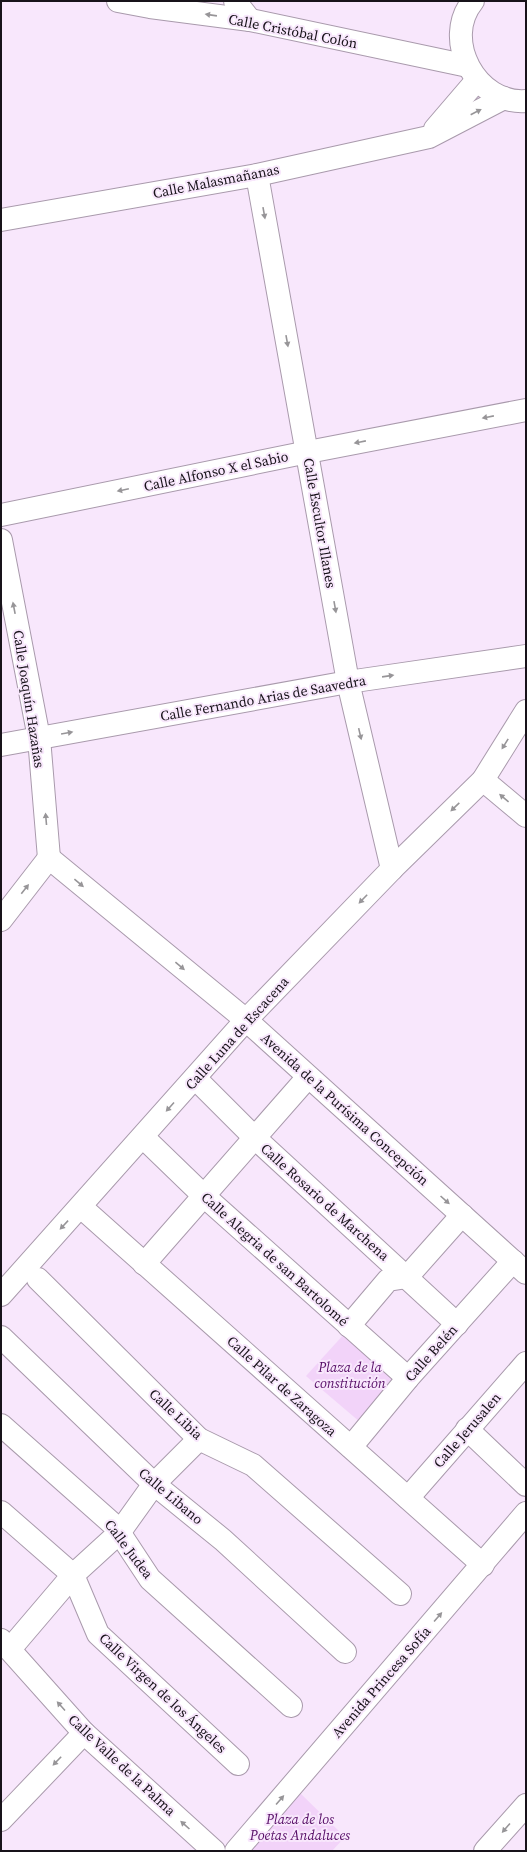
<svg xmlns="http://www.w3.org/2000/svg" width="527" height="1852" viewBox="0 0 527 1852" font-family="'Source Serif 4',serif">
<rect width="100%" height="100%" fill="#f8e7fc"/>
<g fill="#f2d3f9">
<path d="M 346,1332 L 399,1377 L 360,1422 L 306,1376 Z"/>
<path d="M 298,1791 L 345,1837 L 332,1851 L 248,1851 Z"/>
</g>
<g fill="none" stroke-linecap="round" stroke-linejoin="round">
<defs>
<g id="minor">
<path d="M 118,1 L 150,7 L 250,20 L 468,66"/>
<path d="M 235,1 L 250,20"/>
<path d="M 473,1 C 441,40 477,105 526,101"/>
<path d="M 435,129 L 477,80"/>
<path d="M 257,175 L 348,682 L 392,869"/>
<path d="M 1,220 L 257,175 L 429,137 L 504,98"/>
<path d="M 1,515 L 308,452 L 526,410"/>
<path d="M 1,540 L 39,738 L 49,858"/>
<path d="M 1,745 L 348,682 L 526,656"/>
<path d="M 483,780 L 526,816"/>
<path d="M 49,858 L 246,1020 L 526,1273"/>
<path d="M 1,920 L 49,858"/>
<path d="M 195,1078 L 255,1138 L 457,1324"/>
<path d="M 143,1137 L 204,1196 L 408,1378"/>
<path d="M 81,1207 L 483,1565"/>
<path d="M 144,1264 L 308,1077"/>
<path d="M 38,1279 L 199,1439 L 253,1465 L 400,1594"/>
<path d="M 1,1295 L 246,1020 L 392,869 L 483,780 L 526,711"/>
<path d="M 349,1326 L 388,1280 L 407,1277 L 462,1215"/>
<path d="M 1,1337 L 154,1484 L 223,1540 L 345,1652"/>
<path d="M 1,1425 L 115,1526 L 150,1579 L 291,1706"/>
<path d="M 467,1429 L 526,1485"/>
<path d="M 351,1447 L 408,1378 L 513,1261"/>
<path d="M 408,1498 L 526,1363"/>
<path d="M 1,1512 L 73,1575 L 98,1634 L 238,1764"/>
<path d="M 1,1640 L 84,1733 L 214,1851"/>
<path d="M 10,1649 L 73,1575 L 119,1533 L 154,1484 L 199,1439"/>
<path d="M 1,1820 L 84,1733"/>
<path d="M 236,1851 L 526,1513"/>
<path d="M 485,1851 L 526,1805"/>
</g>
</defs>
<use href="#minor" stroke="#a99aac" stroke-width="24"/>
<use href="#minor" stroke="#fff" stroke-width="22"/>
</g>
<defs><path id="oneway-solid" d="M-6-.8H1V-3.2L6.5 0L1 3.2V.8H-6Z"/></defs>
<g fill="#979598">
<use href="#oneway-solid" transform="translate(211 15) rotate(-172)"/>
<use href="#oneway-solid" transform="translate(476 112) rotate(-27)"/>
<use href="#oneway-solid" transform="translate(264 213) rotate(80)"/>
<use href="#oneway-solid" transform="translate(287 341) rotate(80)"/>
<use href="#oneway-solid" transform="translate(488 417) rotate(169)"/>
<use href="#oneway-solid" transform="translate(360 442) rotate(169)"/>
<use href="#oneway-solid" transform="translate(123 490) rotate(168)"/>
<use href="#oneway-solid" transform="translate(335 607) rotate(80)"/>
<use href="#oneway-solid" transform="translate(14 608) rotate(-101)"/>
<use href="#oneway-solid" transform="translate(388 676) rotate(-8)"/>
<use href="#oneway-solid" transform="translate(67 733) rotate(-10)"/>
<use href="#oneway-solid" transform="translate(360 734) rotate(77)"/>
<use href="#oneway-solid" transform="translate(505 744) rotate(122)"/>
<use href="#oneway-solid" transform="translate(504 798) rotate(-140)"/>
<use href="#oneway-solid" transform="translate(455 807) rotate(136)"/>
<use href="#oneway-solid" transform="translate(46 819) rotate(-95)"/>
<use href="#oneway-solid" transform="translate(79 883) rotate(40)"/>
<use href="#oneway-solid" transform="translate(25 889) rotate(-52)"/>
<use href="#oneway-solid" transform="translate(363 899) rotate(134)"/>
<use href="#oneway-solid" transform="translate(180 966) rotate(40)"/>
<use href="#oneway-solid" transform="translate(170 1107) rotate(132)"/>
<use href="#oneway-solid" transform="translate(445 1200) rotate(42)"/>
<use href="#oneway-solid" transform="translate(64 1225) rotate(133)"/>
<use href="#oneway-solid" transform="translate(438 1617) rotate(-49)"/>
<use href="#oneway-solid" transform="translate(61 1706) rotate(-132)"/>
<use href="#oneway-solid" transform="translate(57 1761) rotate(134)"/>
<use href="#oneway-solid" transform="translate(280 1800) rotate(-49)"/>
<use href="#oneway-solid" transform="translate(185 1825) rotate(-138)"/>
<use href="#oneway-solid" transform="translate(506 1828) rotate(131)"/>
</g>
<g text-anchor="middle" stroke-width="4" stroke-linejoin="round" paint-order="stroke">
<g font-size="14" fill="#18131a" stroke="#f8e7fc">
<text transform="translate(293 31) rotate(11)" y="5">Calle Cristóbal Colón</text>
<text transform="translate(216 181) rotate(-11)" y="5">Calle Malasmañanas</text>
<text transform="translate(216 471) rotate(-12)" y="5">Calle Alfonso X el Sabio</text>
<text transform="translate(320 523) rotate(80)" y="5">Calle Escultor Illanes</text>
<text transform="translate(263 698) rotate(-10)" y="5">Calle Fernando Arias de Saavedra</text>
<text transform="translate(29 699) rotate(81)" y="5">Calle Joaquín Hazañas</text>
<text transform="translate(237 1033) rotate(-48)" y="5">Calle Luna de Escacena</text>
<text transform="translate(345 1109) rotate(42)" y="5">Avenida de la Purísima Concepción</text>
<text transform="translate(325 1202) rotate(42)" y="5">Calle Rosario de Marchena</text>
<text transform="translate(275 1259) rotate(42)" y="5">Calle Alegria de san Bartolomé</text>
<text transform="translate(431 1353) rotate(-48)" y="5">Calle Belén</text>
<text transform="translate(282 1386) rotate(42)" y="5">Calle Pilar de Zaragoza</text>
<text transform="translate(176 1414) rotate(43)" y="5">Calle Libia</text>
<text transform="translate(467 1430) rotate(-49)" y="5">Calle Jerusalen</text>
<text transform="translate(171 1496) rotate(40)" y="5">Calle Libano</text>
<text transform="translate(129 1549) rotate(53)" y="5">Calle Judea</text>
<text transform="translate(381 1682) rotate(-49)" y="5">Avenida Princesa Sofía</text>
<text transform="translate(163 1693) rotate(43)" y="5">Calle Virgen de los Ángeles</text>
<text transform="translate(122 1765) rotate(43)" y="5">Calle Valle de la Palma</text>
</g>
<g font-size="14" font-style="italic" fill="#570e67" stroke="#f8e7fc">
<text x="350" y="1372">Plaza de la<tspan x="350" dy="16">constitución</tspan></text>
<text x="300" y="1824">Plaza de los<tspan x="300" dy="16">Poetas Andaluces</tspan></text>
</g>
</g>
<rect width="527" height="1852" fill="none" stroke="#18131a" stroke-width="4"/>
</svg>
